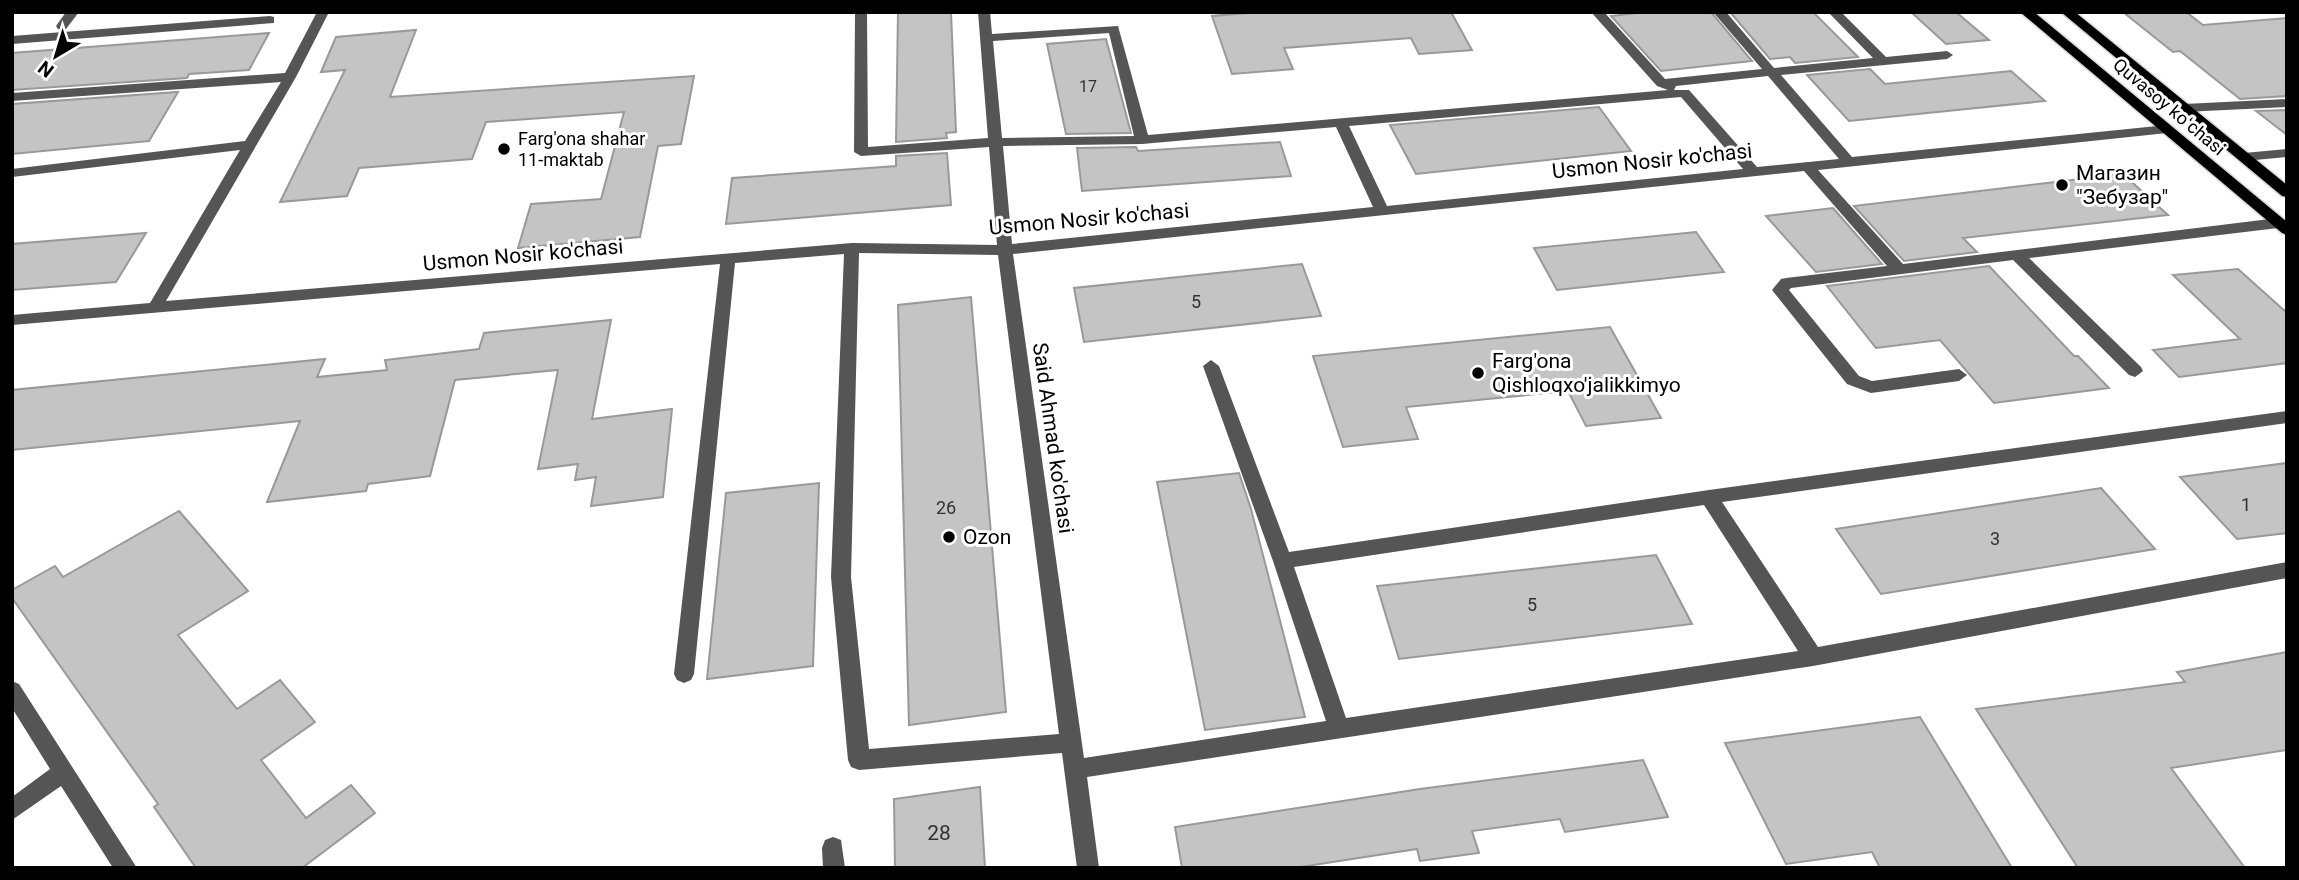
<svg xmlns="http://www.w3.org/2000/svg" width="2299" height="880" viewBox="0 0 2299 880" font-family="Roboto,sans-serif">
<rect width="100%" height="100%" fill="#fff"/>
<g fill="#c4c4c4" stroke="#999" stroke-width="2">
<path d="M 898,12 L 951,12 L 956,132 L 946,133 L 947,138 L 896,142 Z"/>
<path d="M 1261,12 L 1451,12 L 1472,50 L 1419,54 L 1411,38 L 1284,48 L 1293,69 L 1232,74 L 1212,16 Z"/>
<path d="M 1646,12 L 1711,12 L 1752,61 L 1661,71 L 1611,16 Z"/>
<path d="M 1730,12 L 1813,12 L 1858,57 L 1795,63 L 1790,57 L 1770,59 Z"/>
<path d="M 1911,12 L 1956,12 L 1989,40 L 1946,44 Z"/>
<path d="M 2123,12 L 2186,12 L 2203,25 L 2287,18 L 2287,96 L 2240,99 L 2180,51 L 2173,52 Z"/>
<path d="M 416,30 L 390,97 L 694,76 L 681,144 L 658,146 L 640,237 L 518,248 L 531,204 L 601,199 L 624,112 L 486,122 L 472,159 L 359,168 L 347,196 L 280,202 L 345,70 L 321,72 L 336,37 Z"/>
<path d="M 269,33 L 249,70 L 189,74 L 187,78 L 12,90 L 12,53 Z"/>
<path d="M 1106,39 L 1131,133 L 1066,134 L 1047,44 Z"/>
<path d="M 1870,69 L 1885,84 L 2011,71 L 2045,101 L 1849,121 L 1807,75 Z"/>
<path d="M 178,92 L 149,141 L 12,154 L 12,104 Z"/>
<path d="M 1599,107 L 1631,151 L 1416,174 L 1390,125 Z"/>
<path d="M 2287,110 L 2287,135 L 2256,111 Z"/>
<path d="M 1280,142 L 1291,176 L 1082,191 L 1077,148 L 1136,147 L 1138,151 Z"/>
<path d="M 947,153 L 951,205 L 726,224 L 732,178 L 896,166 L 896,156 Z"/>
<path d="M 2123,174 L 2168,215 L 1963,238 L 1977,252 L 1904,261 L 1854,206 Z"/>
<path d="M 1833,208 L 1882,264 L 1816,272 L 1766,216 Z"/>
<path d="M 1696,232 L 1724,272 L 1557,290 L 1534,248 Z"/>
<path d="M 146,233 L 116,282 L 12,290 L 12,244 Z"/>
<path d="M 1302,264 L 1321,316 L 1084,342 L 1074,288 Z"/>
<path d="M 1989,266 L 2074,356 L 2078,356 L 2109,388 L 1994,403 L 1940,340 L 1876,348 L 1827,286 Z"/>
<path d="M 2238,269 L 2287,313 L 2287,363 L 2179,377 L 2153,350 L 2240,339 L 2173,275 Z"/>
<path d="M 971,297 L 1006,712 L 909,725 L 898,305 Z"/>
<path d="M 611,320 L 592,419 L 672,409 L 663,497 L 591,506 L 596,477 L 575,480 L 578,464 L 538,469 L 558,370 L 455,380 L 430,476 L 368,484 L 366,491 L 267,502 L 300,421 L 12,450 L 12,390 L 325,359 L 317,377 L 387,370 L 385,360 L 479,349 L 484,333 Z"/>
<path d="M 1610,327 L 1661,418 L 1586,426 L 1568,391 L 1406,407 L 1418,439 L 1343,447 L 1313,356 Z"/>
<path d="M 2287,463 L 2287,533 L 2237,539 L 2180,477 Z"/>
<path d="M 1239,473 L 1251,509 L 1305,717 L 1205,730 L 1157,482 Z"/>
<path d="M 819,483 L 813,666 L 707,679 L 726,493 Z"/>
<path d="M 2101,488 L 2155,549 L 1881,594 L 1836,529 Z"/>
<path d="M 179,511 L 248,591 L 178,635 L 237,709 L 280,680 L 315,722 L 261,760 L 306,818 L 351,785 L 375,813 L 302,868 L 196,868 L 154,807 L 158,804 L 12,598 L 12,590 L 55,566 L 63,577 Z"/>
<path d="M 1656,555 L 1692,624 L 1399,659 L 1377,586 Z"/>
<path d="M 2287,652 L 2287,750 L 2171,768 L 2245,868 L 2078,868 L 1976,709 L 2185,682 L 2177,672 Z"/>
<path d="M 1920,717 L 2012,868 L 1880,868 L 1872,852 L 1786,864 L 1725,743 Z"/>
<path d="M 1643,760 L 1668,817 L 1565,832 L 1560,819 L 1472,831 L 1479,853 L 1420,861 L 1417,849 L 1294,868 L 1182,868 L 1175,827 L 1420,789 Z"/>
<path d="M 980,787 L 985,868 L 895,868 L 894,799 Z"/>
</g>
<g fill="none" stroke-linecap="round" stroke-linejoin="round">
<defs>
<g id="major">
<path d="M 2020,12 L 2034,12 L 2287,222 L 2287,235 L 2282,233 Z"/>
<path d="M 2061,12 L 2075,12 L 2287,185 L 2287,197 L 2282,196 Z"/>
</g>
</defs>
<use href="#major" stroke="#dbdbdb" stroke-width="3"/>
<g fill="#555" fill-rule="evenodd">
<path d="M 66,12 L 79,12 L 66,29 L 58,29 L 56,26 Z"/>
<path d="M 317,12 L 329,12 L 296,77 L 166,301 L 852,243 L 997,245 L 989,147 L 861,156 L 854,152 L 855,12 L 867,12 L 868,147 L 988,138 L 978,12 L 990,12 L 992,34 L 1118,26 L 1148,135 L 1668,90 L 1657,86 L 1591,12 L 1604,12 L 1665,79 L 1762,69 L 1713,12 L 1726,12 L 1774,68 L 1873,58 L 1828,12 L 1841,12 L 1886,57 L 1947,51 L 1953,55 L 1947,59 L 1781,75 L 1852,157 L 2167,125 L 2174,129 L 2167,133 L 1818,170 L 1903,264 L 2278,218 L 2285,223 L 2278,228 L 2029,258 L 2141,367 L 2143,371 L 2135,377 L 2129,375 L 2013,260 L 1791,288 L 1789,290 L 1859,376 L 1872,381 L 1959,369 L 1967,375 L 1959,381 L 1871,393 L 1847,384 L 1772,290 L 1781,279 L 1786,278 L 1887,266 L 1804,171 L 1013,254 L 1084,758 L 1326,721 L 1273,561 L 1203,366 L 1211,360 L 1219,366 L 1289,552 L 1709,490 L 2287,411 L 2287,423 L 1722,502 L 1818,647 L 2287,562 L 2287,578 L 1813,666 L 1087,777 L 1099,868 L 1077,868 L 1062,753 L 859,770 L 851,767 L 848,760 L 831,577 L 844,254 L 735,263 L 694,674 L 691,680 L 684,683 L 677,680 L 674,674 L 720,264 L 12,325 L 12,315 L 150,303 L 240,150 L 12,177 L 12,169 L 245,141 L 281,82 L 12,101 L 12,93 L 285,73 ZM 1109,33 L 1134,136 L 1002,138 L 993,41 ZM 1768,76 L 1839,159 L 1757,167 L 1689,90 L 1674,90 L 1676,86 ZM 1681,97 L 1743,169 L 1387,206 L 1349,126 ZM 1336,127 L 1373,207 L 1012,244 L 1003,146 L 1142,144 ZM 859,253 L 998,255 L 1059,734 L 869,749 L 851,577 ZM 1704,505 L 1798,651 L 1346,718 L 1294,567 Z"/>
<path d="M 270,16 L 274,17 L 274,23 L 12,44 L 12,36 Z"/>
<path d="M 2287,99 L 2287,107 L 2184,112 L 2177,108 L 2184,104 Z"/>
<path d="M 2287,149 L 2287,157 L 2244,161 L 2237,157 L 2244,153 Z"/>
<path d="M 12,681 L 19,684 L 137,868 L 113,868 L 61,786 L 12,820 L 12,797 L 50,769 L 12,708 Z"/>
<path d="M 833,837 L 841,840 L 845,868 L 823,868 L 822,848 L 825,840 Z"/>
</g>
<use href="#major" fill="#000" fill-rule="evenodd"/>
</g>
<g fill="#000" stroke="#fff" stroke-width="2.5">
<circle cx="504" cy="149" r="7"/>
<circle cx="2062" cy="185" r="7"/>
<circle cx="1478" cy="373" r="7"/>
<circle cx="949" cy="537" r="7"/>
</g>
<g text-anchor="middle" stroke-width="6" stroke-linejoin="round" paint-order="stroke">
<g font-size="16" fill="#313131">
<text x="1088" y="92">17</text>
</g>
<g font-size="18" fill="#000" stroke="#fff">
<text transform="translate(2169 107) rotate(40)" y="6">Quvasoy koʻchasi</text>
</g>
<g font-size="18" fill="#000" stroke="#fff" text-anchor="start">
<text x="518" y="145">Farg'ona shahar<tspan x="518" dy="21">11-maktab</tspan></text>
</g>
<g font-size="18" fill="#313131">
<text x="1196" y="308">5</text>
<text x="2246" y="511">1</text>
<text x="946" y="514">26</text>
<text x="1995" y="545">3</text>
<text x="1532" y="611">5</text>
</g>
<g font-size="21" fill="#000" stroke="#fff">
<text transform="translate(1652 161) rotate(-6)" y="7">Usmon Nosir ko'chasi</text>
<text transform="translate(1089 219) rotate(-5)" y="7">Usmon Nosir ko'chasi</text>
<text transform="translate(523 255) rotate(-5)" y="7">Usmon Nosir ko'chasi</text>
<text transform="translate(1053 438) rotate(82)" y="7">Said Ahmad ko'chasi</text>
</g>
<g font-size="21" fill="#000" stroke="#fff" text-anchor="start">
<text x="2076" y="180">Магазин<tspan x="2076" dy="24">"Зебузар"</tspan></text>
<text x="1492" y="368">Farg'ona<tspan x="1492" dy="24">Qishloqxo'jalikkimyo</tspan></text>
<text x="963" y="544">Ozon</text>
</g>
<g font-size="21" fill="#313131">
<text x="939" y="840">28</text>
</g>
</g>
<rect width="2299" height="880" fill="none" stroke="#000000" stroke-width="28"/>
<g transform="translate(56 56) rotate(218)" stroke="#ffffff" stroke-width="5" paint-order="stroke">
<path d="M0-5L12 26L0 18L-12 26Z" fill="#000000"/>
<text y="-10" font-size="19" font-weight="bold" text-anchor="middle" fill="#000000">N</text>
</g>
</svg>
